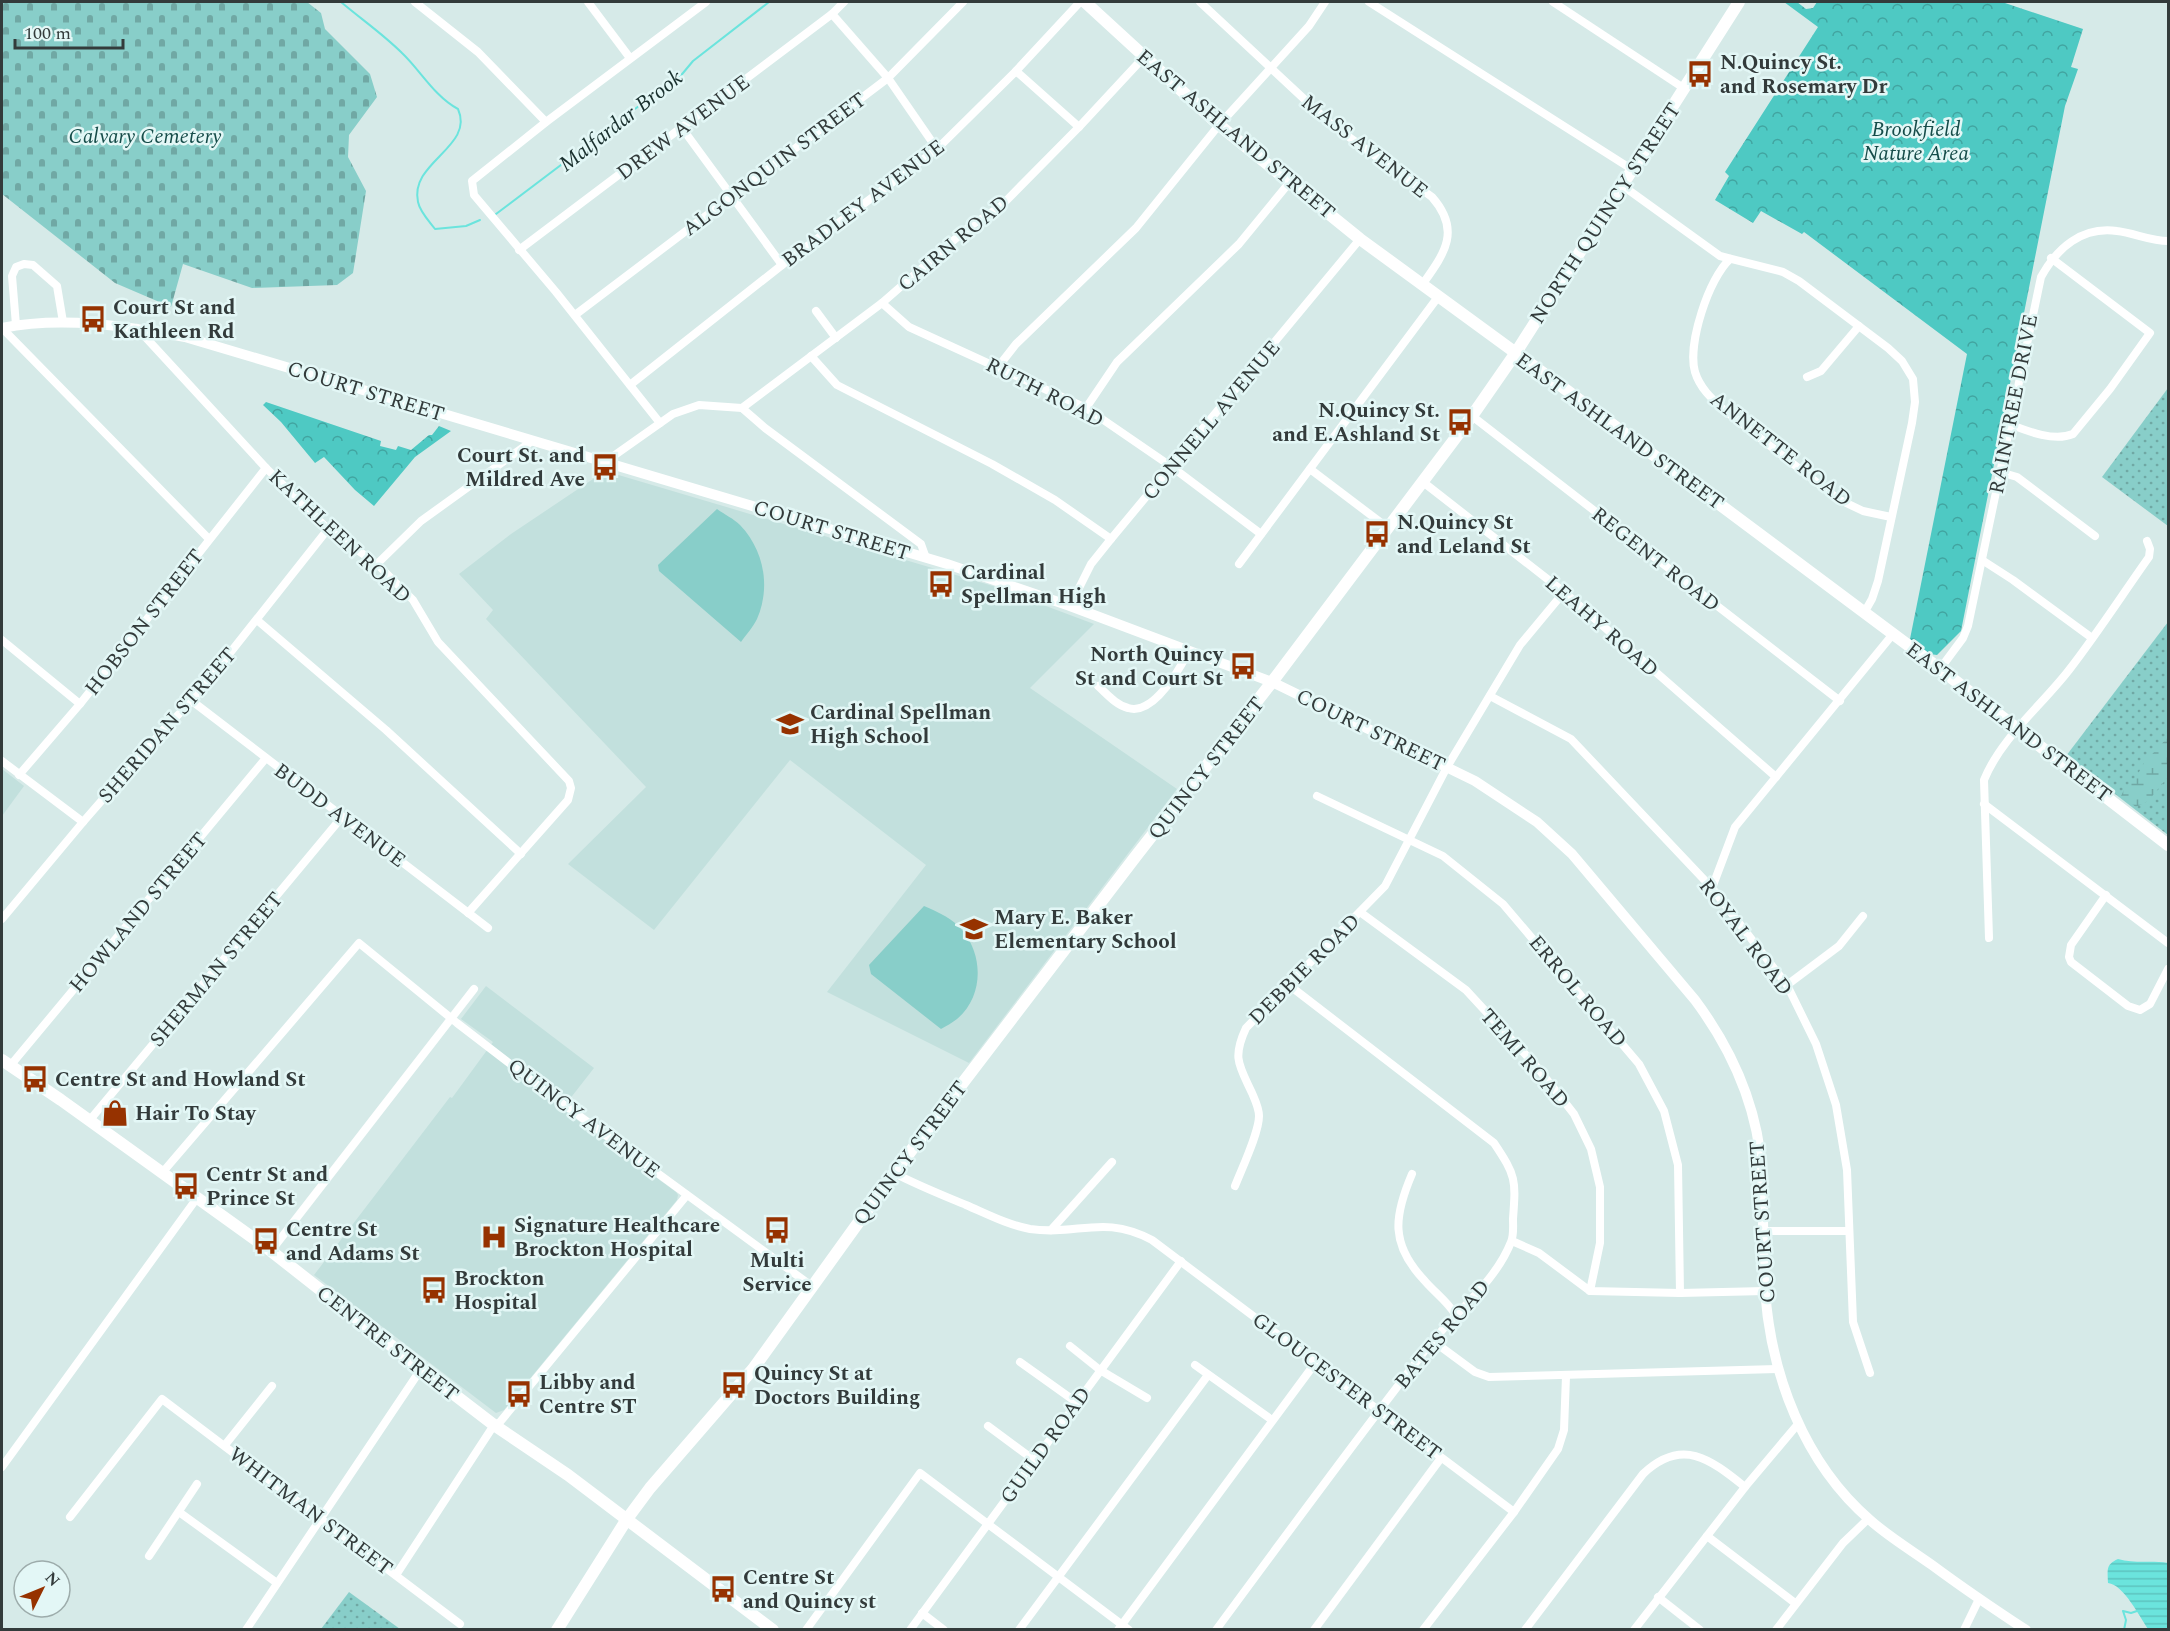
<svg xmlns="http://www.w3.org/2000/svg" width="2170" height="1631" viewBox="0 0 2170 1631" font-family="Spectral,serif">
<defs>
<pattern id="grass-dots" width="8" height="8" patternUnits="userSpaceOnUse" patternTransform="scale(1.5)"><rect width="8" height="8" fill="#88cec9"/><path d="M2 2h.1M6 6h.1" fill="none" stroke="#70a8a4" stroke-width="1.8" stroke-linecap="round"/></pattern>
<pattern id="forest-crowns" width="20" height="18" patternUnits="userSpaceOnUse" patternTransform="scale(1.5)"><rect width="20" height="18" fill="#4ec9c3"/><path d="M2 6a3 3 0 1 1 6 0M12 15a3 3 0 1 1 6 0" fill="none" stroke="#41a4a0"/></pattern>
<pattern id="wetland-marsh" width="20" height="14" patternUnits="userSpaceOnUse" patternTransform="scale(1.5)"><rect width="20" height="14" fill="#88cec9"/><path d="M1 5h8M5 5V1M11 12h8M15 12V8" fill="none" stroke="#70a8a4"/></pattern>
<pattern id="cemetery-stones" width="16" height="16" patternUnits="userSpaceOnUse" patternTransform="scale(1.5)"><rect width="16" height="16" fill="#88cec9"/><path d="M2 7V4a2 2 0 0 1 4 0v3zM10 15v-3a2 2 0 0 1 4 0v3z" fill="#70a8a4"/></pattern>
<pattern id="water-rules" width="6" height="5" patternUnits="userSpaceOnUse" patternTransform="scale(1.5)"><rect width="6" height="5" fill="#6be4dd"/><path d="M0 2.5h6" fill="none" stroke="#5dc4bf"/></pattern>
</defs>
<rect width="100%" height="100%" fill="#d6eae8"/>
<g fill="#c2e0dd">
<path d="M 605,471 L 993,586 L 1094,624 L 1030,688 L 1177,789 L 969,1063 L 827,992 L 926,865 L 790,760 L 654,930 L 568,864 L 646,787 L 486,619 L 493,610 L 459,574 L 511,534 Z"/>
<path d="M 2,769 L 24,786 L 2,816 Z"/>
<path d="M 486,986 L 594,1068 L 562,1109 L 676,1192 L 678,1195 L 677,1200 L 504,1410 L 496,1413 L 314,1275 L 450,1097 L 452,1098 L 493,1042 L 461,1019 Z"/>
</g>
<g fill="url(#grass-dots)">
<path d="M 2168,388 L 2168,526 L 2102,477 Z"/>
<path d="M 2168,622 L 2168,835 L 2066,756 Z"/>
<path d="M 349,1592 L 400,1629 L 321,1629 Z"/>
</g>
<g fill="url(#forest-crowns)">
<path d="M 1784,2 L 1797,2 L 1806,9 L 1813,8 L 1817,2 L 2002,2 L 2083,29 L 2071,67 L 2078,69 L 2065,106 L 1961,631 L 1937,655 L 1930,654 L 1910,639 L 1967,354 L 1804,232 L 1802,234 L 1761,211 L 1753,223 L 1715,200 L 1729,176 L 1725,172 L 1818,27 Z"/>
<path d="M 266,402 L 381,441 L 380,446 L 396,450 L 398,446 L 411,450 L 429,435 L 432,435 L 439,426 L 451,431 L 415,457 L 374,506 L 355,490 L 324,457 L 315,463 L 281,422 L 263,405 Z"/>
</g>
<path fill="url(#wetland-marsh)" d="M 2168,737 L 2168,777 L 2148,801 L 2136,807 L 2121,796 L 2125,788 L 2136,778 L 2143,764 Z"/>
<path fill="url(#cemetery-stones)" d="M 2,2 L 307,2 L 321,13 L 325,29 L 370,74 L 377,97 L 349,135 L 348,157 L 366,191 L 353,273 L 337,285 L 252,288 L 183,264 L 171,307 L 115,283 L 2,194 Z"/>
<g fill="#88cec9">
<path d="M 717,509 C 724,514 734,519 740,525 C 764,550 771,587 757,619 C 753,627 746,635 741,642 L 659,571 L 658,565 Z"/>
<path d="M 924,906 C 938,912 954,919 963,931 C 984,957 983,997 957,1019 C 952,1023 946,1026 941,1029 L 871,974 L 869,965 Z"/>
</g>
<path fill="url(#water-rules)" d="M 2118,1559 C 2135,1564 2152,1560 2168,1563 L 2168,1629 L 2148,1629 C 2139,1616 2124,1585 2108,1583 C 2108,1570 2105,1565 2118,1559 Z"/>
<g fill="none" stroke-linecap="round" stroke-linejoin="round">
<g stroke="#6be4dd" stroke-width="2">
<path d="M 341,2 C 361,19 383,34 402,53 C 420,70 435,97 458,109 C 475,147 409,162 418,202 C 420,212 429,221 435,229 L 466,226 L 480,220"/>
<path d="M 496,214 L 668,84 L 678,79 L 693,61 L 769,2"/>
<path d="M 2124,1630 L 2126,1620 L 2123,1611 L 2131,1613 L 2137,1611"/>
</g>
<g stroke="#fff" stroke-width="8">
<path d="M 415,2 L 478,52 L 546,122"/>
<path d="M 588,2 L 630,58"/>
<path d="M 1200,2 L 1331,124 L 1432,197 C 1462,231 1444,254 1422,285"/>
<path d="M 1369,2 L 1633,170"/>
<path d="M 1553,2 L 1685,89"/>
<path d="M 832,14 L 888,78 L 937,149"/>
<path d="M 1016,71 L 1079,127"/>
<path d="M 682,128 L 782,265"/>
<path d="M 1623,186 L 1720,256 L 1783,272 L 1799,281 L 1888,348 L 1902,361 L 1913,379 L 1915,402 L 1912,423 L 1878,581 L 1872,599 L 1864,613"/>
<path d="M 519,250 L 832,14 L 844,2"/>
<path d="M 1730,259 C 1709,278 1687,344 1695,372 C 1700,388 1711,398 1723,409 L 1838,499 L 1863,511 L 1891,517"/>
<path d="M 882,303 L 909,327 L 1086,408 L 1172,467 L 1261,534"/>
<path d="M 816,311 L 836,338"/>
<path d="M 575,315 L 888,78 L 963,2"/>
<path d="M 16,325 L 12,276 L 16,267 L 24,264 L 33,265 L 57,286 L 63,322"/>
<path d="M 2,328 L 209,539"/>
<path d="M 137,328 L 266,468 L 328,529 L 377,564 L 413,600 L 438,642 L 569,781 L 571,788 L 568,800 L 468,913"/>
<path d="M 811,356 L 837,385 L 992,464 L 1055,500 L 1111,539"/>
<path d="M 998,367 L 1016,344 L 1136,228 L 1219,125 L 1309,26 L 1325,2"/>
<path d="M 1807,377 L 1821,371 L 1859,326"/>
<path d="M 630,385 L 782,265 L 937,149 L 1016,71 L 1080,2"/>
<path d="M 742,408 L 882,303 L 969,227 L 1001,206 L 1079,127 L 1144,57"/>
<path d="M 1086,408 L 1117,362 L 1239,244 L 1289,183"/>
<path d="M 1472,416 L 1840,701"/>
<path d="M 660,423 L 556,292 L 474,195 L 472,181 L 546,122 L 706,2"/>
<path d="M 2009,424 C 2027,431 2054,442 2073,434 L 2110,389 L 2150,333 L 2051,258"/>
<path d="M 605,462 L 673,414 L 699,405 L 742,408 L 765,428 L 921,544 L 926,558"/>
<path d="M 1310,469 L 1388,528"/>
<path d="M 2000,472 L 2017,477 L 2095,536"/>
<path d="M 1423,482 L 1564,592 L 1776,777"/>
<path d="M 1982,560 L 2013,580 L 2092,638"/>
<path d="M 377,564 L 421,521 L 532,441"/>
<path d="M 1239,564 L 1438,297"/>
<path d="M 1070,606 L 1091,564 L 1111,539 L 1360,239"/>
<path d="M 257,620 L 386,730 L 521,854"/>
<path d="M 2,640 L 80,704"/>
<path d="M 1940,669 L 1963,638 L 1968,626 L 2041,277 C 2057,248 2082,226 2117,231 C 2134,233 2151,241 2168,241"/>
<path d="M 1098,686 C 1107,694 1116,705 1128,708 C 1153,716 1179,670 1189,651"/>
<path d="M 1490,696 L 1571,739 L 1712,888 L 1787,985 L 1816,1044 L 1836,1105 L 1847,1170 L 1853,1322 L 1870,1373"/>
<path d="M 192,701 L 488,928"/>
<path d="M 2,761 L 83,822"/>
<path d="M 19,775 L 80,704 L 266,468"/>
<path d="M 1317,796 L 1443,856 L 1503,904 L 1639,1064 L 1664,1111 L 1678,1165 L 1680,1293"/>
<path d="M 1984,804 L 2168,943"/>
<path d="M 1712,888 L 1735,827 L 1893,634"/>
<path d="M 2106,895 L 2071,945 L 2069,957 L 2071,962 L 2128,1006 L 2140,1010 L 2150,1004 L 2168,969"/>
<path d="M 1360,912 L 1466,990 L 1537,1067 L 1574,1114 L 1591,1149 L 1600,1187 L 1600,1243 L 1590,1291"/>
<path d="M 2,919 L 83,822 L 165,728 L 192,701 L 328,529"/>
<path d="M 1989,938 L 1984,780 C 2001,738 2042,705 2069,670 C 2097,634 2122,595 2149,557 L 2150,549 L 2147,541"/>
<path d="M 1787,985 L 1839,946 L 1863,916"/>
<path d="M 10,1066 L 266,758"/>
<path d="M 89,1121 L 342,817"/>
<path d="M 162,1173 L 359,943 L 457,1023 L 544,1090 L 813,1287"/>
<path d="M 894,1173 C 917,1185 942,1195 966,1205 C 987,1214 1008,1225 1030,1229 C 1078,1236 1103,1214 1152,1240 L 1514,1512"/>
<path d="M 1412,1174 C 1394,1216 1390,1244 1424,1280 C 1434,1292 1447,1301 1455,1314"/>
<path d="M 1235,1186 C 1242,1168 1259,1133 1259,1116 C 1259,1108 1255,1100 1252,1093 C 1239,1065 1232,1058 1246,1028 L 1385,886 L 1447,767 L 1520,645 L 1564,592"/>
<path d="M 1051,1230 L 1112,1162"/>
<path d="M 1764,1231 L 1848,1231"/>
<path d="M 1512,1241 L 1539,1253 L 1590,1291 L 1680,1293 L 1765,1291"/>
<path d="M 271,1251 L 474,989"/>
<path d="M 1433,1341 L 1475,1372 L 1489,1377 L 1777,1369"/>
<path d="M 1070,1346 L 1100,1370 L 1147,1398"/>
<path d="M 1020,1362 L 1076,1402"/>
<path d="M 1195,1365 L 1272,1420"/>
<path d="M 988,1426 L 1034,1460"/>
<path d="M 225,1445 L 272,1386"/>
<path d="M 2,1467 L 197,1198"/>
<path d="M 179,1512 L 277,1583"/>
<path d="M 70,1517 L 162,1399 L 460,1624"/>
<path d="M 1707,1536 L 1795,1603"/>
<path d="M 149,1556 L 197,1484"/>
<path d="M 396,1575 L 494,1425 L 500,1422 L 687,1195"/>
<path d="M 1658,1597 L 1700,1630"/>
<path d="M 922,1613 L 944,1630"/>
<path d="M 246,1630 L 421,1369"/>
<path d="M 806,1630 L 920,1473 L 1129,1630"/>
<path d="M 910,1630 L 1181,1261"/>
<path d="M 1019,1630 L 1208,1375"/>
<path d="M 1118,1630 L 1316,1362"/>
<path d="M 1216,1630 C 1286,1535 1355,1441 1427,1348 C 1454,1313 1495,1283 1511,1242 C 1514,1235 1513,1226 1513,1219 C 1516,1179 1516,1176 1494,1143 L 1294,989 L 1290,983"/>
<path d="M 1314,1630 L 1441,1458"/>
<path d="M 1423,1630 L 1514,1512 L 1558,1449 L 1564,1430 L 1566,1376"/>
<path d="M 1525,1630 L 1643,1474 C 1682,1437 1710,1459 1745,1487"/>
<path d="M 1634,1630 L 1745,1487 L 1798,1424"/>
<path d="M 1776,1630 L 1843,1543 L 1868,1519"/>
<path d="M 1964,1630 L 1979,1599"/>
</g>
<path stroke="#fff" stroke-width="10" d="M 2,328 C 63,316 125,326 185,337 L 947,564 L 1070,606 L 1272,682 L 1475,781 L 1537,822 L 1572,854 L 1695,1000 C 1733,1051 1758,1108 1762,1172 C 1764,1211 1762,1251 1765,1290 C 1771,1375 1804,1463 1870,1520 C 1889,1537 1911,1550 1932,1565 C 1963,1588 1994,1609 2026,1630"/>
<g stroke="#fff" stroke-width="12">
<path d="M 1085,2 L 1219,125 L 1360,239 L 1561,386 L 1940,669 L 2168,845"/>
<path d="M 2,1060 L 61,1100 L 271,1251 L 421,1369 L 494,1425 L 568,1475 L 773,1630"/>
<path d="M 557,1630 L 627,1519 L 650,1488 L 753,1369 L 894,1173 L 1136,856 L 1272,682 L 1472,416 L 1515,354 L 1739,2"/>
</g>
</g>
<defs>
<symbol id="bus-bare" viewBox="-9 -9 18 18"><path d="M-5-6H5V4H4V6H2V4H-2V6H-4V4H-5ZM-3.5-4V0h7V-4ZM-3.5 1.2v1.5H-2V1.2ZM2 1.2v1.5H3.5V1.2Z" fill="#963200" stroke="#e3f7f6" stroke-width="2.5" paint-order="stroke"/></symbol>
<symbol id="school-bare" viewBox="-9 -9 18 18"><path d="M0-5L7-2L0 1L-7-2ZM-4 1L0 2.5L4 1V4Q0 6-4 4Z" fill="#963200" stroke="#e3f7f6" stroke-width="2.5" paint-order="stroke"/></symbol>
<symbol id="shop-bare" viewBox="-9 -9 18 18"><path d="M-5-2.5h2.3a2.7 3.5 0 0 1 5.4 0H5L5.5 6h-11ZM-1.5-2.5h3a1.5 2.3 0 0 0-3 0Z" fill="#963200" stroke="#e3f7f6" stroke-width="2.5" paint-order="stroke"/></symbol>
<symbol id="hospital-bare" viewBox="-9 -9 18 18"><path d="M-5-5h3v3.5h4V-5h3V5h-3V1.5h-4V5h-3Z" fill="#963200" stroke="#e3f7f6" stroke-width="2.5" paint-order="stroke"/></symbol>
</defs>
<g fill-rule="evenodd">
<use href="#bus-bare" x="1681" y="55" width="38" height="38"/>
<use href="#bus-bare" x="74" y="300" width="38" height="38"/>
<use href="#bus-bare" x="1441" y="403" width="38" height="38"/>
<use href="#bus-bare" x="586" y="448" width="38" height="38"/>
<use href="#bus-bare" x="1358" y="515" width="38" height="38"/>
<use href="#bus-bare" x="922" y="565" width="38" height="38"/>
<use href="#bus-bare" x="1224" y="647" width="38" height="38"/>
<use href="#school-bare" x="771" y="705" width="38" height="38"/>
<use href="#school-bare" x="955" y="910" width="38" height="38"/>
<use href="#bus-bare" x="16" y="1060" width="38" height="38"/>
<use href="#shop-bare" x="96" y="1094" width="38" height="38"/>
<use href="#bus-bare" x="167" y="1167" width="38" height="38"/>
<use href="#bus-bare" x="758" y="1211" width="38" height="38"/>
<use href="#hospital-bare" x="475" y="1218" width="38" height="38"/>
<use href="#bus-bare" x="247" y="1222" width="38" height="38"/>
<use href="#bus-bare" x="415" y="1271" width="38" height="38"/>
<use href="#bus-bare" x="715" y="1366" width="38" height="38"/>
<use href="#bus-bare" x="500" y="1375" width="38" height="38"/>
<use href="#bus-bare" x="704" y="1570" width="38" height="38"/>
</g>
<g text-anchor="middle" stroke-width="5" stroke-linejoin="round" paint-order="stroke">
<g font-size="21" font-weight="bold" fill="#333b3b" stroke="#e3f7f6" text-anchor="start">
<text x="1720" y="69">N.Quincy St.<tspan x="1720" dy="24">and Rosemary Dr</tspan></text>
<text x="113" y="314">Court St and<tspan x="113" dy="24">Kathleen Rd</tspan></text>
<text x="1440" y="417" text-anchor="end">N.Quincy St.<tspan x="1440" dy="24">and E.Ashland St</tspan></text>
<text x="585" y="462" text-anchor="end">Court St. and<tspan x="585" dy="24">Mildred Ave</tspan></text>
<text x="1397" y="529">N.Quincy St<tspan x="1397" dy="24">and Leland St</tspan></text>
<text x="961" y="579">Cardinal<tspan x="961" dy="24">Spellman High</tspan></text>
<text x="1223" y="661" text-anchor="end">North Quincy<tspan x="1223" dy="24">St and Court St</tspan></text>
<text x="810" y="719">Cardinal Spellman<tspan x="810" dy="24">High School</tspan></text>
<text x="994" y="924">Mary E. Baker<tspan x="994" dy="24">Elementary School</tspan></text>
<text x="55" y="1086">Centre St and Howland St</text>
<text x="135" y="1120">Hair To Stay</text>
<text x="206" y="1181">Centr St and<tspan x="206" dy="24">Prince St</tspan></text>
<text x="514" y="1232">Signature Healthcare<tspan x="514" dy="24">Brockton Hospital</tspan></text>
<text x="286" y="1236">Centre St<tspan x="286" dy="24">and Adams St</tspan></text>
<text x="777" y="1267" text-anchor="middle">Multi<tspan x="777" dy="24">Service</tspan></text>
<text x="454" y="1285">Brockton<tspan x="454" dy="24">Hospital</tspan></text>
<text x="754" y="1380">Quincy St at<tspan x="754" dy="24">Doctors Building</tspan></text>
<text x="539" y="1389">Libby and<tspan x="539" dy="24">Centre ST</tspan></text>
<text x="743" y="1584">Centre St<tspan x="743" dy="24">and Quincy st</tspan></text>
</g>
<g font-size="21" fill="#333b3b" stroke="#e3f7f6">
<text transform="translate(683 127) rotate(-37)" y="7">DREW AVENUE</text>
<text transform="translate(1236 134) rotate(40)" y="7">EAST ASHLAND STREET</text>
<text transform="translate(1365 146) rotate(38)" y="7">MASS AVENUE</text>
<text transform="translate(774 164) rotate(-37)" y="7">ALGONQUIN STREET</text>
<text transform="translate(863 203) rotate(-37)" y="7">BRADLEY AVENUE</text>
<text transform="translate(1605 213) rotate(-57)" y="7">NORTH QUINCY STREET</text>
<text transform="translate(953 243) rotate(-40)" y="7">CAIRN ROAD</text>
<text transform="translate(366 391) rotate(17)" y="7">COURT STREET</text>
<text transform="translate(1045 392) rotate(27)" y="7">RUTH ROAD</text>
<text transform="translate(2013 404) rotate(-79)" y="7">RAINTREE DRIVE</text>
<text transform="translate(1211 420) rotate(-50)" y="7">CONNELL AVENUE</text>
<text transform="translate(1620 431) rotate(36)" y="7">EAST ASHLAND STREET</text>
<text transform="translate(1781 449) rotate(38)" y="7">ANNETTE ROAD</text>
<text transform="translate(832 530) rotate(17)" y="7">COURT STREET</text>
<text transform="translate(340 536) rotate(43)" y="7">KATHLEEN ROAD</text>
<text transform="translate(1656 559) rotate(38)" y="7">REGENT ROAD</text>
<text transform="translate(144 622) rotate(-52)" y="7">HOBSON STREET</text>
<text transform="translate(1602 626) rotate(41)" y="7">LEAHY ROAD</text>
<text transform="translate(2009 722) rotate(37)" y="7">EAST ASHLAND STREET</text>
<text transform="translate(167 725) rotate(-49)" y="7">SHERIDAN STREET</text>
<text transform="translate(1371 730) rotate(26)" y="7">COURT STREET</text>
<text transform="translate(1206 768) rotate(-52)" y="7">QUINCY STREET</text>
<text transform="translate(340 815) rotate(37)" y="7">BUDD AVENUE</text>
<text transform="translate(138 912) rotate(-50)" y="7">HOWLAND STREET</text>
<text transform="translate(1746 937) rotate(53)" y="7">ROYAL ROAD</text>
<text transform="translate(216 969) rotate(-50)" y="7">SHERMAN STREET</text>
<text transform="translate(1304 969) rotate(-45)" y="7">DEBBIE ROAD</text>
<text transform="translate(1578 991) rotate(50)" y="7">ERROL ROAD</text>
<text transform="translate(1525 1058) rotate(49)" y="7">TEMI ROAD</text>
<text transform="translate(584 1118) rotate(37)" y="7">QUINCY AVENUE</text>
<text transform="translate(910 1153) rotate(-53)" y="7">QUINCY STREET</text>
<text transform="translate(1762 1222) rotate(-94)" y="7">COURT STREET</text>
<text transform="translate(1442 1334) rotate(-50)" y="7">BATES ROAD</text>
<text transform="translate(388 1343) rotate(38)" y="7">CENTRE STREET</text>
<text transform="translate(1347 1386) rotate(37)" y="7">GLOUCESTER STREET</text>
<text transform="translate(1045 1445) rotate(-54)" y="7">GUILD ROAD</text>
<text transform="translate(311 1511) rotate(37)" y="7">WHITMAN STREET</text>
</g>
<g font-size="21" font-style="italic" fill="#154c49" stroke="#e3f7f6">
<text x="1916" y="136">Brookfield<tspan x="1916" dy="24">Nature Area</tspan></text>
<text x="145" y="143">Calvary Cemetery</text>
</g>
<g font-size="22" font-style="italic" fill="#1a302e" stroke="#e3f7f6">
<text transform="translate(620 120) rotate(-38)" y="8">Malfardar Brook</text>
</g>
</g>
<rect width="2170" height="1631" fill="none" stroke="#333b3b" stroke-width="6"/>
<g transform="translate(42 1589) rotate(47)"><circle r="28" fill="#e3f7f6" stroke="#9dacab" stroke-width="1.5"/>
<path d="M0-4.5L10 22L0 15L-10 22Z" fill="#963200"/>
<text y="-9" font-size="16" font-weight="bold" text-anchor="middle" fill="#333b3b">N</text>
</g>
<path d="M15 39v9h108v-9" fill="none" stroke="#333b3b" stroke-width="3"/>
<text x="24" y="39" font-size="18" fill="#333b3b" stroke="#e3f7f6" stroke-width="4.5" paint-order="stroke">100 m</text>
</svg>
